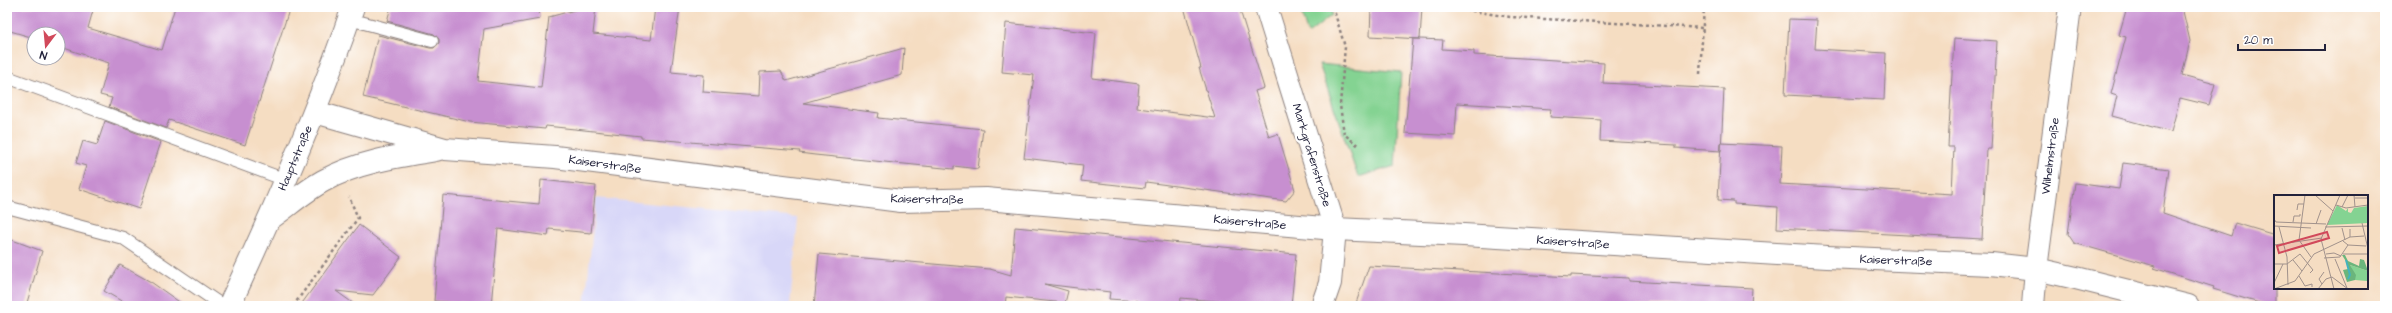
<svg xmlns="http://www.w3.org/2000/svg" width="2392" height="313" viewBox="0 0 2392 313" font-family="'Architects Daughter',sans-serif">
<rect width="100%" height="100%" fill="#fff"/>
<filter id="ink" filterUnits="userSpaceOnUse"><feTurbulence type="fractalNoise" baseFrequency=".025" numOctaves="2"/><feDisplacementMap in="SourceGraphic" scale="8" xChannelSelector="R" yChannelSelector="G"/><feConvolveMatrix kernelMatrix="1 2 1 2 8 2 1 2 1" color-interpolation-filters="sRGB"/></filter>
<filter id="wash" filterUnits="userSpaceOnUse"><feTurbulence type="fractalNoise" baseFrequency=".012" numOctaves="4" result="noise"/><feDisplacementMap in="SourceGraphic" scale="16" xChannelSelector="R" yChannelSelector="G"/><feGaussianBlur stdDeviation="0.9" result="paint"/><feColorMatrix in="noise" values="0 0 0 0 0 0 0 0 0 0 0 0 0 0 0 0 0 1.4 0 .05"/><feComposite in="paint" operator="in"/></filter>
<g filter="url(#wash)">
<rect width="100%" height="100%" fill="#f5ddc2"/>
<path fill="#d8d7f8" d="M 596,198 L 798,218 L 790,306 L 585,306 Z"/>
<g fill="#84d392" stroke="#537a66">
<path d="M 1299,7 L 1330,7 L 1332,15 L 1308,34 Z"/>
<path d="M 1319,64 L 1401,72 L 1395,166 L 1358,177 Z"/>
</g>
<g id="blocks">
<g fill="#c78fd0">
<path d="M 7,7 L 94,7 L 88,28 L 162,50 L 175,7 L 290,7 L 245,145 L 169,120 L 166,128 L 109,107 L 112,98 L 100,95 L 109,63 L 58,46 L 58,34 L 34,34 L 34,38 L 7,30 Z"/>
<path d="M 391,7 L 539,7 L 540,19 L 484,29 L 478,81 L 541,88 L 549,17 L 586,7 L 596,7 L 593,34 L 651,40 L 655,7 L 680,7 L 671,72 L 704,75 L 703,92 L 759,96 L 760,72 L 781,71 L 786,81 L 904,48 L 902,75 L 803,103 L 879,113 L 878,118 L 983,129 L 978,169 L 954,166 L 954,169 L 815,155 L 799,153 L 800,151 L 641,138 L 641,136 L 546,126 L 545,129 L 470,122 L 363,97 L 378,35 L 430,48 L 434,48 L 439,43 L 439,39 L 434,34 L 387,21 Z"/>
<path d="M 1184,7 L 1239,7 L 1264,88 L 1255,91 L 1269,137 L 1278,134 L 1295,190 L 1286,201 L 1146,182 L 1145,188 L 1081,181 L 1083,165 L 1024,158 L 1034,75 L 1002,72 L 1006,23 L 1096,33 L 1092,78 L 1139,84 L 1137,108 L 1215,118 L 1199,68 L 1201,68 Z"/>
<path d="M 1371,7 L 1422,7 L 1420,39 L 1443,40 L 1442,49 L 1474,51 L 1474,55 L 1604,63 L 1603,83 L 1724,89 L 1721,151 L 1676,148 L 1676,145 L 1600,141 L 1601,120 L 1550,117 L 1551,109 L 1457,103 L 1455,136 L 1405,133 L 1413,39 L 1420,39 L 1370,36 Z"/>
<path d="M 2127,7 L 2182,7 L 2190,41 L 2182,75 L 2215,84 L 2209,105 L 2180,98 L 2171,132 L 2112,116 L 2117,96 L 2111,94 L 2126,37 L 2119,35 Z"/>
<path d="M 1789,19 L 1817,20 L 1815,49 L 1886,53 L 1884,100 L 1785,95 Z"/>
<path d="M 1954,38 L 1997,41 L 1991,149 L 1987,149 L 1982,239 L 1777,228 L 1778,207 L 1734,204 L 1734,201 L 1718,200 L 1721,143 L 1782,146 L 1780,184 L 1952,194 L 1954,147 L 1948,147 Z"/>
<path d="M 105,121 L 161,142 L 139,209 L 79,189 L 86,166 L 76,163 L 83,141 L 97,145 Z"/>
<path d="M 2123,163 L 2169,169 L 2163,213 L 2231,236 L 2235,223 L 2275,235 L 2275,306 L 2269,306 L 2213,289 L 2214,287 L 2154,268 L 2155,266 L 2074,243 L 2068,234 L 2075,183 L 2119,189 Z"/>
<path d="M 541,180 L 596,186 L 591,233 L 549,229 L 548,236 L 498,229 L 491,306 L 434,301 L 443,195 L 539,204 Z"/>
<path d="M 359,225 L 401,257 L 373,295 L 336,291 L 357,306 L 300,306 Z"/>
<path d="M 1015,227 L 1296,254 L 1291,306 L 1248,306 L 1249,304 L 1181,298 L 1180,306 L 1137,306 L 1138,301 L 1109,299 L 1110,292 L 1044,284 L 1068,291 L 1065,303 L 1006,297 L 1005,306 L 814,306 L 819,254 L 990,269 L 1011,275 Z"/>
<path d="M 7,238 L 42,251 L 26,306 L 7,306 Z"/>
<path d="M 120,265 L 151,282 L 185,306 L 130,306 L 104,291 Z"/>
<path d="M 1369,266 L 1571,277 L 1571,275 L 1629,278 L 1629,281 L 1752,288 L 1751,306 L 1355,306 Z"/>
</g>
</g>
</g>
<g filter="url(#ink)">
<use href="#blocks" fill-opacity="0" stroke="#8c807e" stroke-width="1"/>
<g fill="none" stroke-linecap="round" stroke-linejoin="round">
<defs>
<g id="lane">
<path d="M 349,19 L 432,41"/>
<path d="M 7,77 L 286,180"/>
<path d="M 7,207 L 123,238 L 223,306"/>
</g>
<g id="street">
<path d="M 1266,7 L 1335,229 L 1330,283 L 1322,306"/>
<path d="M 2033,306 L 2036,269 L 2070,7"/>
</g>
<g id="secondary">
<path d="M 315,112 L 445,149 L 555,157 L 901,201 L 986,199 L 1335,229 L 1464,235 L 1827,257 L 1991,264 L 2036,269 L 2076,278 L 2188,306"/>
<path d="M 271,218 C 288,206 305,191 323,181 C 357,162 398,156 436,150"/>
<path d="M 229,306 C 275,208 318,110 353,7"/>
</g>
</defs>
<use href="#lane" stroke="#8c807e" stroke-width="14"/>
<use href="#street" stroke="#8c807e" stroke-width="24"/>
<use href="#secondary" stroke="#8c807e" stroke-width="24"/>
<g stroke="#8c807e" stroke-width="2.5" stroke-dasharray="3 3" stroke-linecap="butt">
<path d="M 1333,7 L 1345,47 L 1340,105 L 1344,134 L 1360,147"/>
<path d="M 1448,7 L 1510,17 L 1703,28"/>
<path d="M 1473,11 L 1474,7"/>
<path d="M 1700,74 L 1704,7"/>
<path d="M 293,306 L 358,218 L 349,197"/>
</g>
<use href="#lane" stroke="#fff" stroke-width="12"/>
<use href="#street" stroke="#fff" stroke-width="22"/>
<use href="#secondary" stroke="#fff" stroke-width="22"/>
</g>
</g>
<g text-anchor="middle" stroke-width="4" stroke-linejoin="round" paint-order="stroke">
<g font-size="12" fill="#22223b" stroke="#fff">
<text transform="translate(1312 155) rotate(73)" y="4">Markgrafenstraße</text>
<text transform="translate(2050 156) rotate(-83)" y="4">Wilhelmstraße</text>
<text transform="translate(295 158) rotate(-67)" y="4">Hauptstraße</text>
<text transform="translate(605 164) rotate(8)" y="4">Kaiserstraße</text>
<text transform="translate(927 199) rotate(1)" y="4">Kaiserstraße</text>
<text transform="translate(1250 222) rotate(5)" y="4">Kaiserstraße</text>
<text transform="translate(1573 242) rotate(4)" y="4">Kaiserstraße</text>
<text transform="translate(1896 260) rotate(2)" y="4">Kaiserstraße</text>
</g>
</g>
<g transform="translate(2274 195)">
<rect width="94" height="94" fill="#f5ddc2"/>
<path d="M 63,10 L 72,16 L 74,13 L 74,17 L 77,18 L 80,13 L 94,11 L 94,28 L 53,30 ZM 76,70 L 94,76 L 93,86 L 81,85 L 81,80 Z" fill="#84d392"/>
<path d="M 68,60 L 71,60 L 74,66 L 85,71 L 86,64 L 90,65 L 94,76 L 76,70 L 82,80 L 81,85 L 73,87 L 69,75 L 74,74 L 73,68 Z" fill="#6bb57c"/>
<path fill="none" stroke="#44b3be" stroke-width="2" d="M 72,65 L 76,80 L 74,84"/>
<path fill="none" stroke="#a1928c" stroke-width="1" d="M 31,0 L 25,45 L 37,62M 41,0 L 59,16M 80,0 L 81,12M 81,3 L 94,3M 62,10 L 72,13 L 94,10M 68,12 L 74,0M 23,15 L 24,9 L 30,9M 0,24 L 2,27 L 52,29M 19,27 L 20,21 L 26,21 L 26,19M 88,28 L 94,54M 42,29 L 47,15M 0,31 L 37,33M 5,32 L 13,62 L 14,90M 51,32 L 94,31M 68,33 L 71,45M 76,42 L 90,41M 69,46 L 74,50 L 92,51M 0,50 L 48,43M 52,59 L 60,58 L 67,61M 69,59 L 94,59M 50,63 L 66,62 L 74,50M 61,64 L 73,93M 19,65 L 28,76M 0,69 L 13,69 L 26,59 L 39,75 L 36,78M 25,81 L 31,91 L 38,89 L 38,92M 0,88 L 9,69M 48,89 L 45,84 L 50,77M 0,94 L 21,86 L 40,59 L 76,42 L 76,34M 44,94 L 52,84 L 58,82 L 74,94M 60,94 L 47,44 L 66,0"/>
<path fill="#d1495b" fill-opacity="0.15" stroke="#d1495b" stroke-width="2" d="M 53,37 L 55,43 L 5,58 L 3,51 Z"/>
<rect width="94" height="94" fill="none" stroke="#22223b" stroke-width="2"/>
</g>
<rect width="2392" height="313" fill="none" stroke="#fff" stroke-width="24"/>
<g transform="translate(46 46) rotate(196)"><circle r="19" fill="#ffffff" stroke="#a7a7b1"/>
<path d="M0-3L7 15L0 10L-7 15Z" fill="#d1495b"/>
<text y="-6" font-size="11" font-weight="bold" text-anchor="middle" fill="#22223b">N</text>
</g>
<path d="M2238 44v6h87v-6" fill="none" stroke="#22223b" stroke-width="2"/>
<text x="2244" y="44" font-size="12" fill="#22223b" stroke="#ffffff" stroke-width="3" paint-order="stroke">20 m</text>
</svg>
